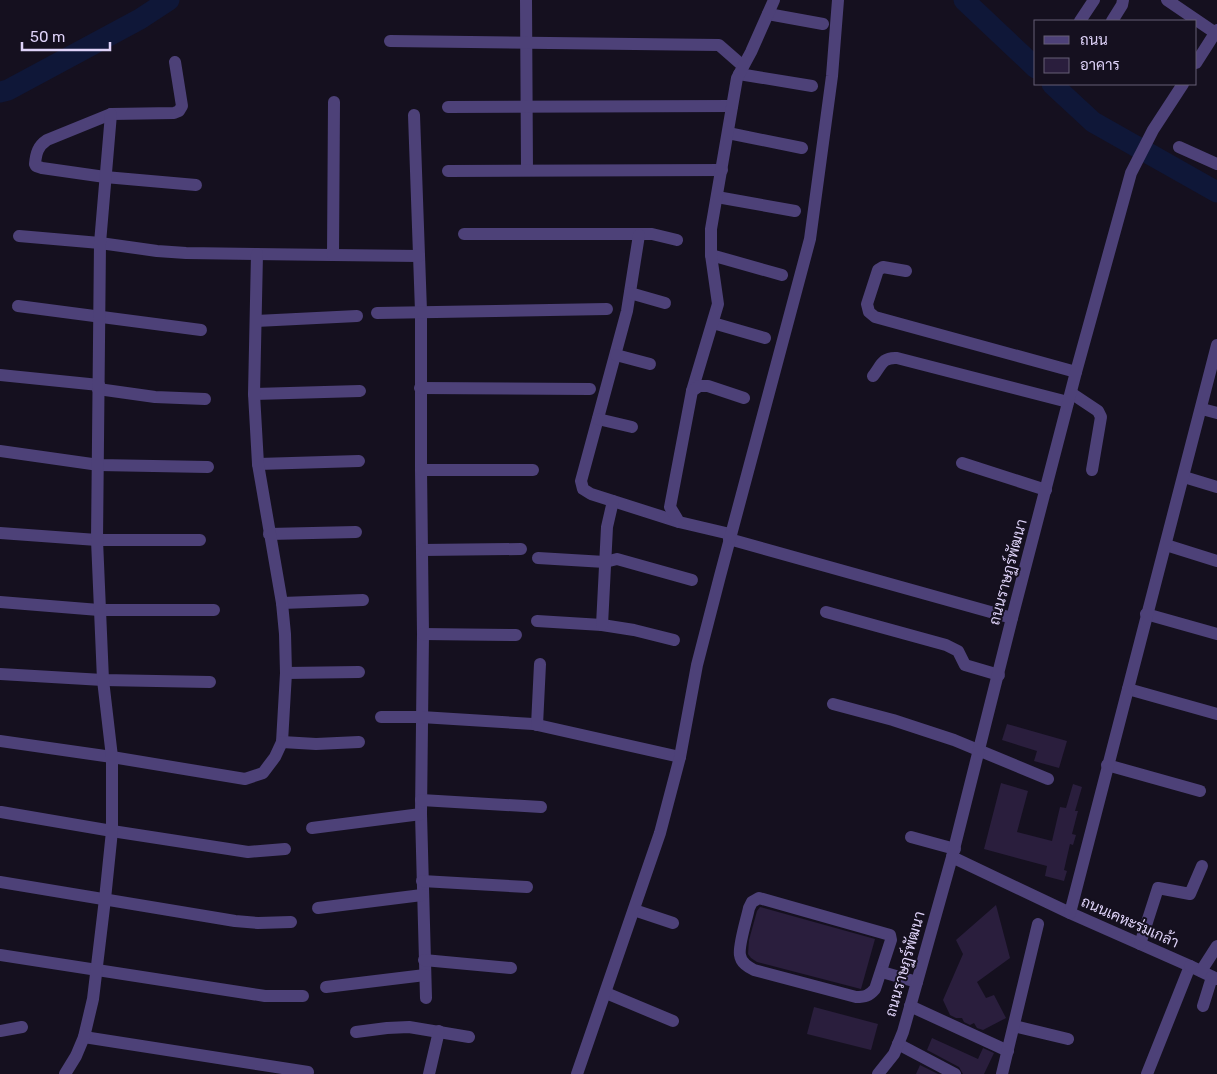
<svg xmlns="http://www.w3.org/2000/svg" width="1217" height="1074" viewBox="0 0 1217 1074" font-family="Rubik,Sarabun,sans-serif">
<rect width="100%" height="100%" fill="#15101f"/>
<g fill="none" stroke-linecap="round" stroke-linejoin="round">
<g stroke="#0f1738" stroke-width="21">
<path d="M 964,0 L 1036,68"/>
<path d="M 1052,84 L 1093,122 L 1217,192"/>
<path d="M 0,92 L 8,90 L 140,19 L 169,0"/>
</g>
</g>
<g fill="#2a1e3d">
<path d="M 1007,724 L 1067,741 L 1059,768 L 1034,761 L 1037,751 L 1002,740 Z"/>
<path d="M 1001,783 L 1028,791 L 1017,832 L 1052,841 L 1060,807 L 1066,808 L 1073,784 L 1082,787 L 1075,811 L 1078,811 L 1072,834 L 1076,835 L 1073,845 L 1070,844 L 1064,870 L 1067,871 L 1064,881 L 1045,876 L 1047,866 L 984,849 Z"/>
<path d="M 996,905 L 1010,958 L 977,982 L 986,998 L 994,995 L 1006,1018 L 983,1030 L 977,1028 L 974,1023 L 970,1025 L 964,1022 L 962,1018 L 956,1018 L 950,1015 L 943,1000 L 963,954 L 956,940 Z"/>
<path d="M 760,907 L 875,939 L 861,989 L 757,962 L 751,958 L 748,954 L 749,940 L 757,911 Z"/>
<path d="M 814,1007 L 878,1024 L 871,1050 L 807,1034 Z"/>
<path d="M 932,1038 L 978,1059 L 983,1048 L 994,1053 L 984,1074 L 963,1074 L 959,1067 L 927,1050 Z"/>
<path d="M 920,1065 L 938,1074 L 916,1074 Z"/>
</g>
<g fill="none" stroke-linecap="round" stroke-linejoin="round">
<g stroke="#4d4178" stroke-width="12">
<path d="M 526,0 L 527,170"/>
<path d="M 1167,0 L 1217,34"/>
<path d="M 768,14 L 823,24"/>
<path d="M 1080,21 L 1094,0"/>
<path d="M 1112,21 L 1122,5 L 1123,0"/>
<path d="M 390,41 L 719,45 L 743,66"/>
<path d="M 175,62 L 182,106 L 179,111 L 174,113 L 111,114 L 47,140 C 38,146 36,153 35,164 L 36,166 L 42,168 L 105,177 L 196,185"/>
<path d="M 1196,63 L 1217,30"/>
<path d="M 739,74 L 812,86"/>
<path d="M 448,107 L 732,106"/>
<path d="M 414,115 L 421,311 L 421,470 L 423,634 L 421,814 L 426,998"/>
<path d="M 728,133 L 802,148"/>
<path d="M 1179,147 L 1217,164"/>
<path d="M 448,171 L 722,170"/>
<path d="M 717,197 L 795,211"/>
<path d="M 464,234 L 652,234 L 677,240"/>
<path d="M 639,235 L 627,311 L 581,481 L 583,489 L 591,494 L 679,522"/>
<path d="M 19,236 L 100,243 L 157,251 L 186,253 L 333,255 L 334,102"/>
<path d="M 333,255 L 419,256"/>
<path d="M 711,255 L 782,275"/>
<path d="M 906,271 L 883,267 L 878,270 L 867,304 L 869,312 L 875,317 L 1076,372"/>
<path d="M 630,293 L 665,303"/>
<path d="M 18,306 L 201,330"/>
<path d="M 377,313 L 607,309"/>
<path d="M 256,321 L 357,316"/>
<path d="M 713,323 L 765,338"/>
<path d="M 616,355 L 650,364"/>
<path d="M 0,375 L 99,385"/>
<path d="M 873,376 C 881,366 882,357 897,358 L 1068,402"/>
<path d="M 420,388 L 590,389"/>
<path d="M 98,389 L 155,397 L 205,399"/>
<path d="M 692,391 L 718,304 L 711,255 L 711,229 L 737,78 L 751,52 L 774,0"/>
<path d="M 1071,393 L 1098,411 L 1101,417 L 1092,470"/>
<path d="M 254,394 L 360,391"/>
<path d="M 1202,409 L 1217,413"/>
<path d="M 598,419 L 632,427"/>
<path d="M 0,451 L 99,465 L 208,467"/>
<path d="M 962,463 L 1046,490"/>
<path d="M 258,464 L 359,461"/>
<path d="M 421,470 L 533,470"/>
<path d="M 1184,477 L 1217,487"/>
<path d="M 0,533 L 97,540 L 200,540"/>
<path d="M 269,534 L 356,532"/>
<path d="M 730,534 L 679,522 L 670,507 L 692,391 L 699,386 L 708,386 L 744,398"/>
<path d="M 729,539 L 1012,618"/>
<path d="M 1166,545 L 1217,561"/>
<path d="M 422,550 L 521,549"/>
<path d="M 538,558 L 605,562 L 617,559 L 692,580"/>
<path d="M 0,602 L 99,610 L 214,610"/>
<path d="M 282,603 L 363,600"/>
<path d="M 826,612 L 946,645 L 958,651 L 965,665 L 999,675"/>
<path d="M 1146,614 L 1217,634"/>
<path d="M 537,621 L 602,625 L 634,630 L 674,640"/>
<path d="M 602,625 L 607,527 L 613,501"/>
<path d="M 423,634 L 516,635"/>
<path d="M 286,673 L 359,672"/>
<path d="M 0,674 L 103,680 L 210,682"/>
<path d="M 1128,689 L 1217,714"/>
<path d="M 833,704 L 893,720 L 954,740 L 1048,779"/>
<path d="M 381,717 L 421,717 L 533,724 L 680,757"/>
<path d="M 537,725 L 540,664"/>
<path d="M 0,741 L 112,757 L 245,779 L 263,773 L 275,757 L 282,742 L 286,673 L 285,634 L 282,603 L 258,464 L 254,394 L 257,254"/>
<path d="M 282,742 L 316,744 L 359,742"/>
<path d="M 1107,765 L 1200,791"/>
<path d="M 421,800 L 541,807"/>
<path d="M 1,812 L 112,831 L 248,852 L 285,849"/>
<path d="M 312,828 L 421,814"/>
<path d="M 911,837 L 955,849"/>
<path d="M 952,857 L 1070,913 L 1190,966 L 1147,1074"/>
<path d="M 422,881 L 527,887"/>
<path d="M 0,882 L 235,921 L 258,923 L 291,922"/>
<path d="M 759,898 L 890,935 L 891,940 L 875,989 C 869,996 865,997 856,997 L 754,970 C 748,967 741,963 740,955 C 738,946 747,918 749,908 L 752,902 Z"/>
<path d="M 318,908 L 422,895"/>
<path d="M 634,910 L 673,923"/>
<path d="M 1070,913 L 1217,345"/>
<path d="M 1140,944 L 1158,888 L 1190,894 L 1202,866"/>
<path d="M 0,955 L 265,996 L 303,996"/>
<path d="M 424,960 L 511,968"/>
<path d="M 1190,966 L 1217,979"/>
<path d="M 1201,971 L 1217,946"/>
<path d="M 882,972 L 917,982"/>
<path d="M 326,987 L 425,975"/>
<path d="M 606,993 L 673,1021"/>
<path d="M 910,1006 L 1008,1051"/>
<path d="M 1203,1006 L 1212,977"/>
<path d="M 1014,1026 L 1068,1039"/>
<path d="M 0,1031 L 22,1027"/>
<path d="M 356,1032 L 387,1028 L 409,1027 L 469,1037"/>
<path d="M 84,1037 L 308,1072"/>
<path d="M 898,1044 L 955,1074"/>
<path d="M 65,1074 L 76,1056 L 84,1037 L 93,999 L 105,899 L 112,831 L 112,757 L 103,680 L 97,540 L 100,243 L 111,114"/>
<path d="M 429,1074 L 439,1031"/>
<path d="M 577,1074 L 660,833 L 680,757 L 697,665 L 720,576 L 810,239 L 832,76 L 838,0"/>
<path d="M 878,1074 L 894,1054 L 903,1032 L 952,857 L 1012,618 L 1076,372 L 1131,173 L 1153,130 L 1183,84"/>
<path d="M 1002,1074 L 1038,924"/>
</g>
</g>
<g text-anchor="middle" stroke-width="4" stroke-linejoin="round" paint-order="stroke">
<g font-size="15" fill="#dfd3f9" stroke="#15101f">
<text transform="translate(1008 572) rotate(-75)" y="5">ถนนราษฏร์พัฒนา</text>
<text transform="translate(1130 922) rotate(24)" y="5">ถนนเคหะร่มเกล้า</text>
<text transform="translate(905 964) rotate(-74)" y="5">ถนนราษฏร์พัฒนา</text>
</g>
</g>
<rect x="1034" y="20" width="162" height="65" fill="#15101f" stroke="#665e76"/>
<rect x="1044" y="36" width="25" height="8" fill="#4d4178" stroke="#665e76"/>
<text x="1080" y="45" font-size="15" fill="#dfd3f9">ถนน</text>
<rect x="1044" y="58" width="25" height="15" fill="#2a1e3d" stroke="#665e76"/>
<text x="1080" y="70" font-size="15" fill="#dfd3f9">อาคาร</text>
<path d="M22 42v8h88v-8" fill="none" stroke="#dfd3f9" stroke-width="2.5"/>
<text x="30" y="42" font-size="15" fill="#dfd3f9" stroke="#15101f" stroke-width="4" paint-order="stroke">50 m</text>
</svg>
